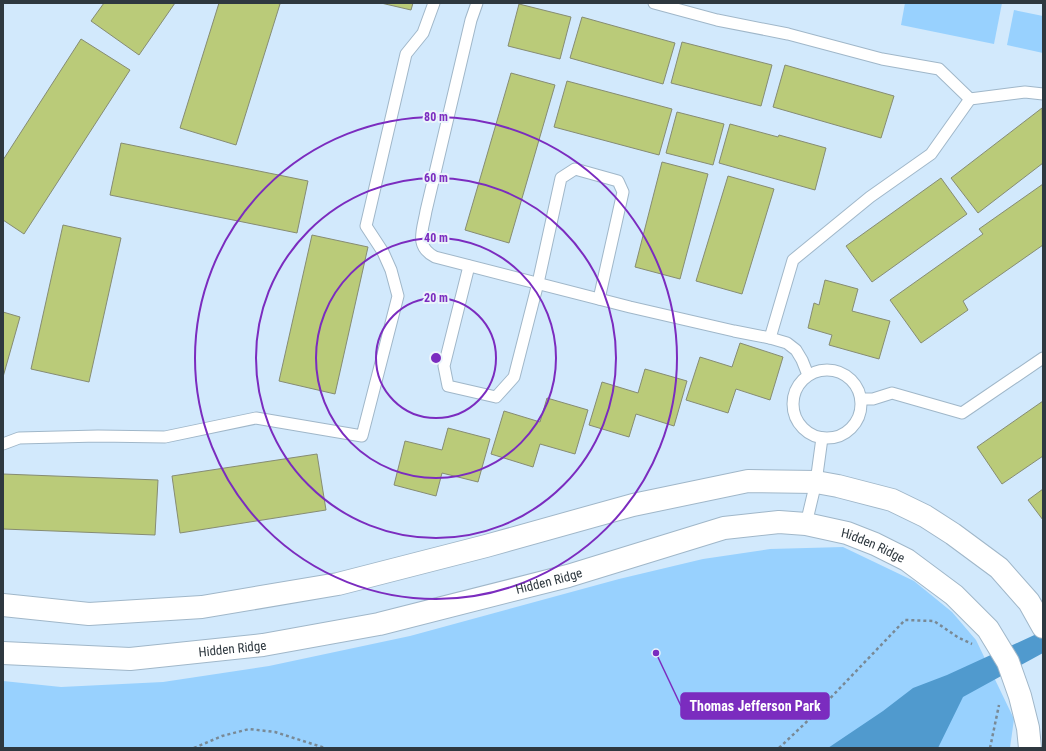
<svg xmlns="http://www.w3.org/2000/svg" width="1046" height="751" viewBox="0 0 1046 751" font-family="'Roboto Condensed',sans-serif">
<rect width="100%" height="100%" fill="#d2e9fc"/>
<g fill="#98d1fe">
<path d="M 905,3 L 1002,3 L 994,44 L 901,25 Z"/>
<path d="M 1014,10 L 1043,16 L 1043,53 L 1007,45 Z"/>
<path d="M 843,547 L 914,581 L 952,612 L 976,640 L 1014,719 L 1010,748 L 3,748 L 3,681 L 61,687 L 163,682 L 269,666 L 410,636 L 619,579 L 703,559 L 770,549 Z"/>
</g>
<path fill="#509ace" d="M 1043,631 L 1043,653 L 963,697 L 938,748 L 828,748 L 883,711 L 913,688 L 947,675 Z"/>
<g fill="#bacb79" stroke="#868c73">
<path d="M 104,3 L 175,3 L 139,55 L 91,21 Z"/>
<path d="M 219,3 L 276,3 L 280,4 L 236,145 L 180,128 Z"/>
<path d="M 381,3 L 413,3 L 411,10 Z"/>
<path d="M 519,4 L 571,17 L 560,59 L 508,46 Z"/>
<path d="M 582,17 L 675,43 L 663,84 L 570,58 Z"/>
<path d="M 81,39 L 130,70 L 24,234 L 3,220 L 3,160 Z"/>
<path d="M 682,42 L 772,65 L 761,106 L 671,83 Z"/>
<path d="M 785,65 L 894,96 L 881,138 L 773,107 Z"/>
<path d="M 511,73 L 555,85 L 509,243 L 465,230 Z"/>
<path d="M 567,81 L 672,109 L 659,155 L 554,127 Z"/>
<path d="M 1042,108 L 1043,163 L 978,213 L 951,178 Z"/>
<path d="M 677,112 L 724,124 L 713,165 L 666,153 Z"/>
<path d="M 730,124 L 778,137 L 779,135 L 826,148 L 815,190 L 719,163 Z"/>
<path d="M 121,143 L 308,181 L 297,233 L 110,195 Z"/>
<path d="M 662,162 L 708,174 L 680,279 L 635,267 Z"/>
<path d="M 728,176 L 774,189 L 742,294 L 696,281 Z"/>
<path d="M 941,178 L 967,214 L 872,282 L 846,246 Z"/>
<path d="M 1043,184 L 1043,245 L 963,301 L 968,310 L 921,343 L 890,300 L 983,234 L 979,229 Z"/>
<path d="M 63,225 L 121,238 L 89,382 L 31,369 Z"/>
<path d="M 312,235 L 368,247 L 335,394 L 279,381 Z"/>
<path d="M 825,280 L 858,289 L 852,311 L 890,321 L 879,359 L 829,345 L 832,335 L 808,328 L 814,303 L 819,305 Z"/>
<path d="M 3,312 L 20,317 L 3,377 Z"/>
<path d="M 740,343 L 783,357 L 770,400 L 736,389 L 728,413 L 686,400 L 700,357 L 732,367 Z"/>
<path d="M 645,369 L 687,381 L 674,426 L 636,414 L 629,437 L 589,425 L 602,382 L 638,393 Z"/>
<path d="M 547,398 L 588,410 L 575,454 L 540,444 L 533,467 L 491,454 L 504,411 L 540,422 Z"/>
<path d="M 1043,401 L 1043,456 L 1002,484 L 977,447 Z"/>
<path d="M 448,428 L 490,439 L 478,482 L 442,473 L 436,496 L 394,485 L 405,441 L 442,450 Z"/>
<path d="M 317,454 L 326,510 L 180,533 L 172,476 Z"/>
<path d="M 3,474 L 158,480 L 155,535 L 3,529 Z"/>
<path d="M 1043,489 L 1043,520 L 1028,500 Z"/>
</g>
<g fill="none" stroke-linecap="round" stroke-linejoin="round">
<defs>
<g id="service">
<path d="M 477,3 L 471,20 L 426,211 C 423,230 414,246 435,257 L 630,307 L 734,331 L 770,338 L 787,343 L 796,350 L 802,360 L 808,375"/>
<path d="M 654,3 L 717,20 L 788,34 L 882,59 L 939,69 L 970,99 L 931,154 L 870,197 L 793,260 L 770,338"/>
<path d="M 970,99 L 1025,92 L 1043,94"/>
<path d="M 469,266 L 444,366 L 448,386 L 496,397 L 514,377 L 538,283 L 561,178 L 575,169 L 618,181 L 623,192 L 599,299"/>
<circle cx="827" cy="404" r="34"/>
<path d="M 861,399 L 873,399 L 892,393 L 962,413 L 1043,358"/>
<path d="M 3,444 L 19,438 L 98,436 L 165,437 L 256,418 L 362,436 L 398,296 L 391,270 L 383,252 L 366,226 L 406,54 L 423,33 L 434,3"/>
<path d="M 806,524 L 816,482 L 822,438"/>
</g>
<g id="minor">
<path d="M 3,605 L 89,614 L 202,607 L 338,584 L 486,546 L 633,505 L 748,481 L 816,482 L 838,486 L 892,500 L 925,516 L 953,534 L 999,568 L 1029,602 L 1043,627"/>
<path id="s1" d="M 3,653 L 130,659 L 263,645 L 379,624 L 568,576 L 724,528 L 779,522 L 806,524 L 847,533 L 875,544 L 907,560 L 954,595 L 988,629 L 1008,662 L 1020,696 L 1028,728 L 1030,748"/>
</g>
</defs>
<use href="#service" stroke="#a0b7c9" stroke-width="13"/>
<use href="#minor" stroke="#a0b7c9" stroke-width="24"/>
<g stroke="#798995" stroke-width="2.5" stroke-dasharray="3 3" stroke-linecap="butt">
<path d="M 194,748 L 222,736 L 249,729 L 275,732 L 325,748"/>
<path d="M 779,748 L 818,711 L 905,620 L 934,621 L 959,638 L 972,644"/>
<path d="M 990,748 L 999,705"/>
</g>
<use href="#service" stroke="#fff" stroke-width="11"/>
<use href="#minor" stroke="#fff" stroke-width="22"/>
</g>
<g fill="none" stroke="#7b2cbf" stroke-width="2">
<circle cx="436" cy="358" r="60"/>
<circle cx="436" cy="358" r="120"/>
<circle cx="436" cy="358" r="180"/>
<circle cx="436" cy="358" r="241"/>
</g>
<g text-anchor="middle" stroke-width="4" stroke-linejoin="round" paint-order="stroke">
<g font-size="13" fill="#2e383f" stroke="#ebf4fc">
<text dy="5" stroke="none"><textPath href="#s1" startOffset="890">Hidden Ridge</textPath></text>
<text dy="5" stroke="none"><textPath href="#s1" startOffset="554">Hidden Ridge</textPath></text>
<text dy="5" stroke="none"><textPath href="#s1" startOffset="230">Hidden Ridge</textPath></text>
</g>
</g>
<circle cx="436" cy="358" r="6" fill="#7b2cbf" stroke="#ebf4fc" stroke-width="2"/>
<g font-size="12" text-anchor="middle" font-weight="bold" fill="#7b2cbf" stroke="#ebf4fc" stroke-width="4" stroke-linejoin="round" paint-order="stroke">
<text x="436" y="121">80 m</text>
<text x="436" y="182">60 m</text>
<text x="436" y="242">40 m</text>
<text x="436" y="302">20 m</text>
</g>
<path fill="none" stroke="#7b2cbf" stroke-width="1.5" d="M656 653L681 706"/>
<circle fill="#7b2cbf" stroke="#ebf4fc" stroke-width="1.5" cx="656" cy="653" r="4"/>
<rect fill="#7b2cbf" stroke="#7b2cbf" stroke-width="1.5" x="681" y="693" width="148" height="26" rx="4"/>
<g font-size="14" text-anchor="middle" font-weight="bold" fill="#fff">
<text x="755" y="711">Thomas Jefferson Park</text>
</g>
<rect width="1046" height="751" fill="none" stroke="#2e383f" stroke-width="8"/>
</svg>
